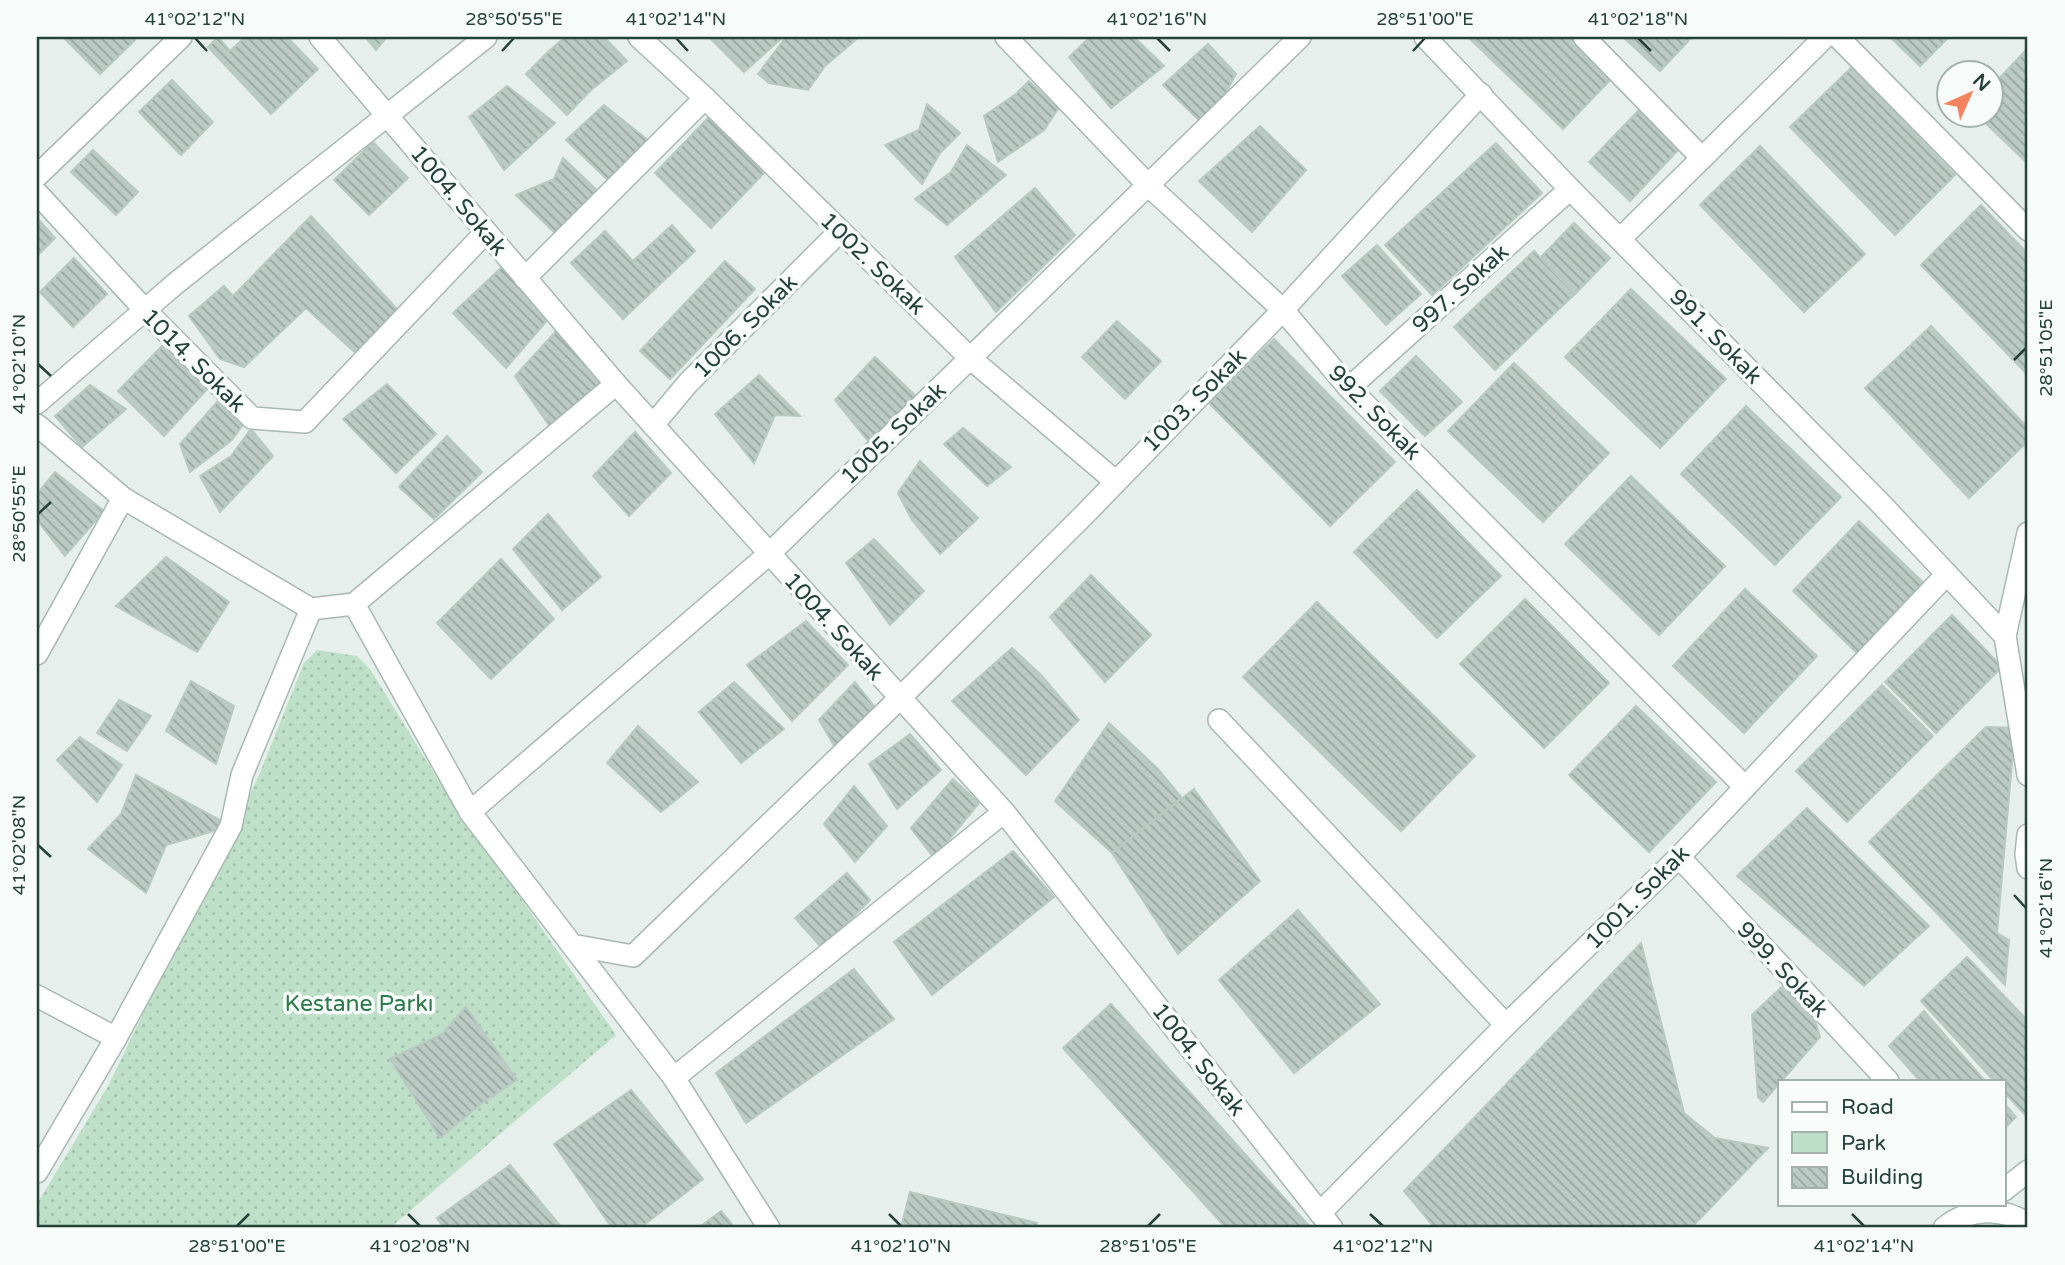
<svg xmlns="http://www.w3.org/2000/svg" width="2065" height="1265" viewBox="0 0 2065 1265" font-family="'Varela Round',sans-serif">
<defs>
<pattern id="green-dots" width="8" height="8" patternUnits="userSpaceOnUse" patternTransform="scale(1.75)"><rect width="8" height="8" fill="#bfe0c8"/><path d="M2 2h.1M6 6h.1" fill="none" stroke="#a4c1ad" stroke-width="1.8" stroke-linecap="round"/></pattern>
<pattern id="building-back-hatch" width="6" height="6" patternUnits="userSpaceOnUse" patternTransform="scale(1.75)"><rect width="6" height="6" fill="#bbcac4"/><path d="M-1 5l2 2M0 0l6 6M5-1l2 2" fill="none" stroke="#98a6a0"/></pattern>
</defs>
<rect width="100%" height="100%" fill="#e6efeb"/>
<path fill="url(#green-dots)" d="M 317,650 L 357,656 L 370,669 L 439,781 L 616,1035 L 390,1228 L 37,1228 L 37,1204 L 108,1086 L 259,775 L 304,663 Z"/>
<g fill="url(#building-back-hatch)" stroke="#b8c9c2" stroke-width="2">
<path d="M 63,37 L 132,37 L 135,40 L 100,74 Z"/>
<path d="M 218,37 L 230,51 L 245,37 L 287,37 L 318,69 L 271,114 L 208,47 Z"/>
<path d="M 365,37 L 387,37 L 376,50 Z"/>
<path d="M 565,37 L 604,37 L 627,61 L 590,91 L 549,51 Z"/>
<path d="M 709,37 L 783,37 L 744,72 Z"/>
<path d="M 786,37 L 859,37 L 825,66 L 808,90 L 769,83 L 758,74 Z"/>
<path d="M 1090,37 L 1134,37 L 1164,66 L 1111,108 L 1069,57 Z"/>
<path d="M 1468,37 L 1571,37 L 1613,77 L 1563,129 Z"/>
<path d="M 1623,37 L 1692,37 L 1660,71 Z"/>
<path d="M 1890,37 L 1949,37 L 1920,66 Z"/>
<path d="M 1208,44 L 1236,74 L 1207,128 L 1163,85 Z"/>
<path d="M 2028,48 L 2028,164 L 1978,116 L 1992,116 L 1992,86 Z"/>
<path d="M 549,51 L 590,91 L 567,115 L 526,74 Z"/>
<path d="M 1851,68 L 1955,175 L 1895,235 L 1790,127 Z"/>
<path d="M 172,80 L 213,122 L 181,155 L 139,112 Z"/>
<path d="M 1029,81 L 1058,109 L 1044,130 L 998,162 L 984,116 L 1016,94 Z"/>
<path d="M 507,86 L 555,123 L 504,170 L 469,117 Z"/>
<path d="M 927,104 L 960,133 L 940,153 L 922,184 L 885,145 L 919,130 Z"/>
<path d="M 604,105 L 649,141 L 609,181 L 566,140 Z"/>
<path d="M 1639,110 L 1679,149 L 1630,201 L 1589,162 Z"/>
<path d="M 709,117 L 765,172 L 711,228 L 655,173 Z"/>
<path d="M 1260,126 L 1306,170 L 1252,232 L 1199,181 Z"/>
<path d="M 373,142 L 408,178 L 369,215 L 334,180 Z"/>
<path d="M 1496,143 L 1542,193 L 1432,295 L 1385,245 Z"/>
<path d="M 967,145 L 1006,175 L 947,225 L 915,199 L 951,172 Z"/>
<path d="M 1760,146 L 1865,254 L 1804,312 L 1700,205 Z"/>
<path d="M 93,150 L 138,192 L 116,215 L 71,172 Z"/>
<path d="M 563,158 L 600,193 L 558,236 L 516,195 L 554,179 Z"/>
<path d="M 1035,188 L 1075,235 L 996,312 L 955,257 Z"/>
<path d="M 1981,205 L 2028,254 L 2028,369 L 2025,372 L 1921,265 Z"/>
<path d="M 311,216 L 398,310 L 359,356 L 306,308 L 244,367 L 220,359 L 189,316 L 224,286 L 233,296 Z"/>
<path d="M 37,218 L 55,238 L 37,256 Z"/>
<path d="M 1574,223 L 1610,258 L 1575,294 L 1539,259 Z"/>
<path d="M 672,225 L 695,251 L 623,319 L 571,263 L 605,231 L 633,261 Z"/>
<path d="M 1377,245 L 1421,294 L 1386,325 L 1342,276 Z"/>
<path d="M 1534,251 L 1575,294 L 1495,370 L 1454,327 Z"/>
<path d="M 74,258 L 107,294 L 73,327 L 40,292 Z"/>
<path d="M 725,261 L 755,289 L 670,379 L 640,351 Z"/>
<path d="M 502,267 L 550,317 L 506,368 L 453,313 Z"/>
<path d="M 1631,289 L 1726,379 L 1660,448 L 1565,357 Z"/>
<path d="M 1117,321 L 1161,361 L 1125,399 L 1082,357 Z"/>
<path d="M 1931,326 L 2028,428 L 2028,441 L 1969,498 L 1865,388 Z"/>
<path d="M 557,330 L 607,384 L 551,428 L 515,376 Z"/>
<path d="M 1274,339 L 1395,462 L 1330,526 L 1209,403 Z"/>
<path d="M 166,342 L 210,386 L 164,436 L 118,391 Z"/>
<path d="M 1416,356 L 1462,402 L 1425,436 L 1380,391 Z"/>
<path d="M 875,357 L 918,398 L 868,441 L 835,400 Z"/>
<path d="M 1514,363 L 1609,453 L 1543,522 L 1448,431 Z"/>
<path d="M 759,375 L 800,416 L 775,415 L 754,463 L 715,414 Z"/>
<path d="M 387,384 L 436,434 L 396,473 L 343,419 Z"/>
<path d="M 90,385 L 126,409 L 82,447 L 55,416 Z"/>
<path d="M 218,401 L 244,423 L 232,440 L 190,472 L 180,444 Z"/>
<path d="M 1746,406 L 1841,497 L 1775,565 L 1681,474 Z"/>
<path d="M 963,428 L 1011,467 L 987,486 L 944,444 Z"/>
<path d="M 251,429 L 273,456 L 220,512 L 200,476 L 231,456 Z"/>
<path d="M 635,432 L 671,473 L 629,516 L 593,476 Z"/>
<path d="M 447,436 L 482,472 L 434,519 L 399,487 Z"/>
<path d="M 920,461 L 978,518 L 940,554 L 912,520 L 898,493 Z"/>
<path d="M 55,472 L 104,511 L 65,556 L 37,520 L 37,494 Z"/>
<path d="M 1631,476 L 1725,566 L 1659,635 L 1565,544 Z"/>
<path d="M 1417,490 L 1501,576 L 1437,638 L 1354,552 Z"/>
<path d="M 548,514 L 601,577 L 562,610 L 513,549 Z"/>
<path d="M 1859,521 L 1928,587 L 1861,657 L 1793,591 Z"/>
<path d="M 874,539 L 924,591 L 890,625 L 846,563 Z"/>
<path d="M 166,557 L 229,602 L 197,652 L 116,606 Z"/>
<path d="M 501,559 L 554,619 L 491,679 L 437,623 Z"/>
<path d="M 1091,575 L 1151,635 L 1105,682 L 1050,617 Z"/>
<path d="M 1745,589 L 1817,656 L 1744,733 L 1673,666 Z"/>
<path d="M 1525,599 L 1609,683 L 1544,748 L 1460,664 Z"/>
<path d="M 1317,602 L 1475,756 L 1401,831 L 1243,677 Z"/>
<path d="M 1952,615 L 2002,667 L 1936,733 L 1885,682 Z"/>
<path d="M 806,621 L 848,665 L 792,721 L 747,665 Z"/>
<path d="M 1012,648 L 1042,676 L 1079,720 L 1026,775 L 952,701 Z"/>
<path d="M 191,681 L 234,706 L 216,764 L 166,731 Z"/>
<path d="M 734,682 L 784,729 L 741,763 L 699,712 Z"/>
<path d="M 855,682 L 877,710 L 836,749 L 819,720 Z"/>
<path d="M 1882,685 L 1933,736 L 1847,822 L 1796,771 Z"/>
<path d="M 119,700 L 151,716 L 127,751 L 97,733 Z"/>
<path d="M 1636,706 L 1716,782 L 1649,852 L 1569,775 Z"/>
<path d="M 1109,723 L 1157,768 L 1182,798 L 1112,853 L 1055,801 Z"/>
<path d="M 638,726 L 698,782 L 661,812 L 607,763 Z"/>
<path d="M 1986,727 L 2015,728 L 1997,933 L 2009,940 L 2005,985 L 1869,842 Z"/>
<path d="M 910,734 L 941,770 L 897,809 L 869,764 Z"/>
<path d="M 80,737 L 122,765 L 97,802 L 57,760 Z"/>
<path d="M 136,775 L 231,826 L 166,845 L 146,893 L 88,849 L 121,814 Z"/>
<path d="M 953,779 L 979,803 L 934,858 L 911,828 Z"/>
<path d="M 854,786 L 887,826 L 855,862 L 824,824 Z"/>
<path d="M 1194,789 L 1260,881 L 1178,954 L 1112,853 Z"/>
<path d="M 1807,808 L 1929,926 L 1864,986 L 1737,876 Z"/>
<path d="M 1013,851 L 1054,897 L 932,995 L 894,942 Z"/>
<path d="M 847,873 L 870,900 L 822,948 L 795,918 Z"/>
<path d="M 1298,910 L 1380,1004 L 1294,1073 L 1219,980 Z"/>
<path d="M 1641,943 L 1684,1113 L 1715,1138 L 1768,1148 L 1691,1228 L 1435,1228 L 1404,1191 Z"/>
<path d="M 1967,957 L 2028,1021 L 2027,1117 L 2004,1092 L 2004,1081 L 1994,1081 L 1921,1001 Z"/>
<path d="M 854,969 L 894,1019 L 746,1123 L 716,1073 Z"/>
<path d="M 1788,981 L 1813,1014 L 1820,1037 L 1763,1102 L 1758,1097 L 1752,1015 Z"/>
<path d="M 1111,1004 L 1311,1228 L 1226,1228 L 1063,1048 Z"/>
<path d="M 466,1007 L 517,1080 L 482,1103 L 440,1138 L 390,1059 L 442,1034 Z"/>
<path d="M 1924,1011 L 1985,1081 L 1920,1081 L 1889,1046 Z"/>
<path d="M 631,1090 L 703,1179 L 640,1228 L 612,1228 L 554,1144 Z"/>
<path d="M 2004,1103 L 2016,1117 L 2004,1129 Z"/>
<path d="M 510,1165 L 562,1228 L 444,1228 L 437,1218 Z"/>
<path d="M 910,1192 L 1037,1223 L 1036,1228 L 901,1228 Z"/>
<path d="M 721,1211 L 735,1228 L 698,1228 Z"/>
</g>
<g fill="none" stroke-linecap="round" stroke-linejoin="round">
<defs>
<g id="street">
<path d="M 320,37 L 616,384 L 1004,812 L 1332,1228"/>
<path d="M 639,37 L 705,98 L 970,358 L 1115,481"/>
<path d="M 1006,37 L 1148,185 L 1283,310 L 1349,388 L 1744,786"/>
<path d="M 1425,37 L 1570,189 L 1882,505 L 2005,636"/>
<path d="M 1584,37 L 1702,158"/>
<path d="M 1838,37 L 2028,230"/>
<path d="M 37,176 L 181,37"/>
<path d="M 37,193 L 145,310 L 252,418 L 305,422 L 486,232"/>
<path d="M 1621,238 L 1825,37"/>
<path d="M 525,278 L 705,98"/>
<path d="M 1349,388 L 1570,189"/>
<path d="M 37,403 L 175,284 L 486,37"/>
<path d="M 37,425 L 123,498 L 311,609 L 354,604 L 616,384"/>
<path d="M 653,425 L 688,383 L 840,231"/>
<path d="M 2028,533 L 2005,636 L 2028,775"/>
<path d="M 354,604 L 470,812 L 572,945 L 633,956 L 899,699 L 1084,515 L 1283,310 L 1481,94"/>
<path d="M 37,654 L 123,498"/>
<path d="M 1219,720 L 1506,1025"/>
<path d="M 470,812 L 769,554 L 1300,37"/>
<path d="M 2028,835 L 2026,854 L 2028,868"/>
<path d="M 1679,857 L 1888,1081"/>
<path d="M 572,945 L 674,1078 L 1004,812"/>
<path d="M 37,996 L 116,1038"/>
<path d="M 674,1078 L 769,1228"/>
<path d="M 37,1172 L 116,1038 L 231,826 L 242,775 L 311,609"/>
<path d="M 1320,1213 L 1506,1025 L 1679,857 L 1947,574"/>
</g>
<g id="secondary">
<path d="M 2004,1190 L 2028,1171"/>
<path d="M 1944,1228 C 1969,1208 2001,1206 2028,1224"/>
</g>
</defs>
<use href="#street" stroke="#a8b8b2" stroke-width="24"/>
<use href="#secondary" stroke="#a4bbb3" stroke-width="24"/>
<use href="#street" stroke="#fff" stroke-width="21"/>
<use href="#secondary" stroke="#fff" stroke-width="21"/>
</g>
<path fill="none" stroke="#24423a" stroke-width="2.5" d="M 195,38 L 207,51M 676,38 L 688,51M 1157,38 L 1170,51M 1638,38 L 1651,51M 502,51 L 514,38M 1413,51 L 1425,38M 2014,360 L 2026,348M 38,364 L 51,376M 38,514 L 51,502M 38,845 L 51,857M 2014,895 L 2026,908M 408,1214 L 420,1226M 889,1214 L 901,1226M 1370,1214 L 1383,1226M 1852,1214 L 1864,1226M 237,1226 L 249,1214M 1148,1226 L 1160,1214"/>
<g text-anchor="middle" stroke-width="7" stroke-linejoin="round" paint-order="stroke">
<g font-size="23" fill="#24423a" stroke="#f7fbf9">
<text transform="translate(459 200) rotate(50)" y="8">1004. Sokak</text>
<text transform="translate(873 263) rotate(44)" y="8">1002. Sokak</text>
<text transform="translate(1460 288) rotate(-42)" y="8">997. Sokak</text>
<text transform="translate(745 326) rotate(-45)" y="8">1006. Sokak</text>
<text transform="translate(1716 336) rotate(46)" y="8">991. Sokak</text>
<text transform="translate(194 360) rotate(45)" y="8">1014. Sokak</text>
<text transform="translate(1194 400) rotate(-45)" y="8">1003. Sokak</text>
<text transform="translate(1375 412) rotate(46)" y="8">992. Sokak</text>
<text transform="translate(893 433) rotate(-44)" y="8">1005. Sokak</text>
<text transform="translate(834 626) rotate(48)" y="8">1004. Sokak</text>
<text transform="translate(1637 897) rotate(-45)" y="8">1001. Sokak</text>
<text transform="translate(1783 969) rotate(47)" y="8">999. Sokak</text>
<text transform="translate(1199 1059) rotate(52)" y="8">1004. Sokak</text>
</g>
<g font-size="23" fill="#2d7a4b" stroke="#f7fbf9">
<text x="359" y="1011">Kestane Parkı</text>
</g>
</g>
<rect width="2065" height="1265" fill="none" stroke="#f7fbf9" stroke-width="77"/>
<rect x="1778" y="1080" width="228" height="126" fill="#f7fbf9" stroke="#a3b1ad" stroke-width="2"/>
<rect x="1792" y="1102" width="35" height="10" fill="#ffffff" stroke="#a3b1ad" stroke-width="2"/>
<text x="1841" y="1114" font-size="21" fill="#24423a">Road</text>
<rect x="1792" y="1132" width="35" height="21" fill="#bfe0c8" stroke="#a3b1ad" stroke-width="2"/>
<text x="1841" y="1150" font-size="21" fill="#24423a">Park</text>
<rect x="1792" y="1167" width="35" height="21" fill="url(#building-back-hatch)" stroke="#a3b1ad" stroke-width="2"/>
<text x="1841" y="1184" font-size="21" fill="#24423a">Building</text>
<g transform="translate(1970 94) rotate(45)"><circle r="33" fill="#f7fbf9" stroke="#a3b1ad" stroke-width="2"/>
<path d="M0-5L12 26L0 18L-12 26Z" fill="#f4845f"/>
<text y="-10" font-size="19" font-weight="bold" text-anchor="middle" fill="#24423a">N</text>
</g>
<rect x="38" y="38" width="1988" height="1188" fill="none" stroke="#24423a" stroke-width="2.5"/>
<g font-size="18" text-anchor="middle" fill="#24423a">
<text x="195" y="25">41°02'12"N</text>
<text x="514" y="25">28°50'55"E</text>
<text x="676" y="25">41°02'14"N</text>
<text x="1157" y="25">41°02'16"N</text>
<text x="1425" y="25">28°51'00"E</text>
<text x="1638" y="25">41°02'18"N</text>
<text transform="translate(2046 348) rotate(-90)" y="6">28°51'05"E</text>
<text transform="translate(19 364) rotate(-90)" y="6">41°02'10"N</text>
<text transform="translate(19 514) rotate(-90)" y="6">28°50'55"E</text>
<text transform="translate(19 845) rotate(-90)" y="6">41°02'08"N</text>
<text transform="translate(2046 908) rotate(-90)" y="6">41°02'16"N</text>
<text x="237" y="1252">28°51'00"E</text>
<text x="420" y="1252">41°02'08"N</text>
<text x="901" y="1252">41°02'10"N</text>
<text x="1148" y="1252">28°51'05"E</text>
<text x="1383" y="1252">41°02'12"N</text>
<text x="1864" y="1252">41°02'14"N</text>
</g>
</svg>
